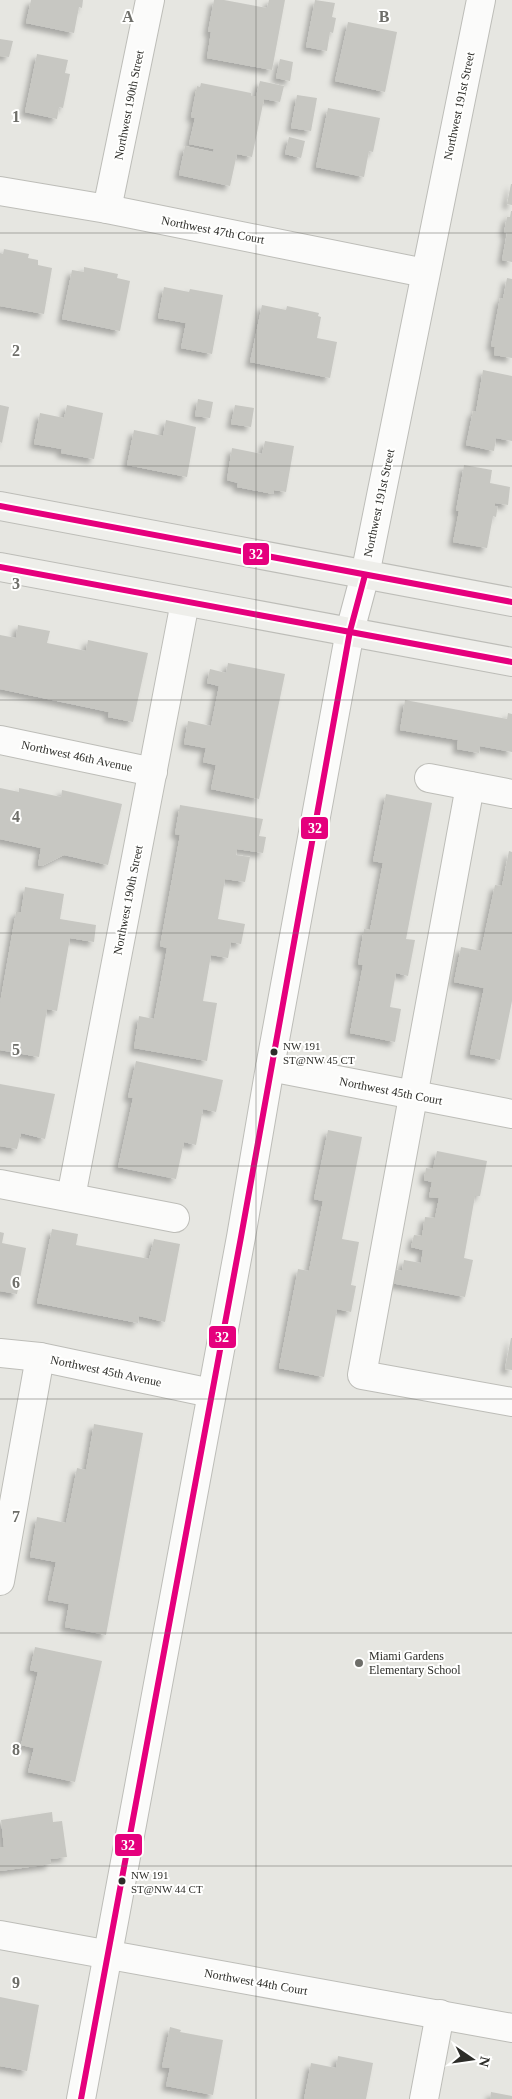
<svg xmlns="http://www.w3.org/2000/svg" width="512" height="2099" viewBox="0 0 512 2099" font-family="'Times New Roman',serif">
<defs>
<filter id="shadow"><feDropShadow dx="-4.5" dy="4.5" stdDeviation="2.5" flood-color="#0004"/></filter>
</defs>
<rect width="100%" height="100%" fill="#e6e6e1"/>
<g fill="#c7c7c2" filter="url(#shadow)">
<path d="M 31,0 L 83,0 L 82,8 L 79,7 L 74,33 L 26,23 Z"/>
<path d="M 214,0 L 224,0 L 267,8 L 269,0 L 285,0 L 272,70 L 207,58 L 211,32 L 208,32 Z"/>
<path d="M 315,0 L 335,3 L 332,17 L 336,18 L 333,33 L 330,32 L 327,51 L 306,47 Z"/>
<path d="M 348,22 L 397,32 L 385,92 L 335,81 Z"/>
<path d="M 0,39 L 13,41 L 9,57 L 0,56 Z"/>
<path d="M 37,54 L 68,60 L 65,73 L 70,74 L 63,108 L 59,107 L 57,119 L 25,112 Z"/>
<path d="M 280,59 L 293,62 L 290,81 L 276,78 Z"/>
<path d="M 260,81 L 284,86 L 280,102 L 264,99 L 252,157 L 237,154 L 230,186 L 179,175 L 185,146 L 213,152 L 214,149 L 189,144 L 195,118 L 191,117 L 197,86 L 200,87 L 201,83 L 251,93 L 251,96 L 256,96 Z"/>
<path d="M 297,95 L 317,98 L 311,131 L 291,128 Z"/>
<path d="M 328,108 L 380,118 L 373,152 L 369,151 L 364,177 L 316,167 Z"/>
<path d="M 289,137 L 305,141 L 301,158 L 285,154 Z"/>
<path d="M 511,184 L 512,184 L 512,205 L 507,204 Z"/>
<path d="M 511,211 L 512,211 L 512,262 L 502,260 L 507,233 L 504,232 L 507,217 L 510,217 Z"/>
<path d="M 4,249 L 29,254 L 28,258 L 38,260 L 38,265 L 52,268 L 44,314 L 0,306 L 0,253 L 3,254 Z"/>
<path d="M 84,267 L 118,274 L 117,278 L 130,281 L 120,331 L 62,319 L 72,270 L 84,272 Z"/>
<path d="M 507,278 L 512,279 L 512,358 L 494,355 L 495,347 L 491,346 L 500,298 L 503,299 Z"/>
<path d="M 164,287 L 189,292 L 190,289 L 223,295 L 212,354 L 181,348 L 186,323 L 158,318 Z"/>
<path d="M 262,305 L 286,310 L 287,306 L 319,313 L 318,316 L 321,317 L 317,338 L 337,342 L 330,378 L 250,362 Z"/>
<path d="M 483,370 L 512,376 L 512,441 L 496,438 L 494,451 L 466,445 L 473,411 L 476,412 Z"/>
<path d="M 198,399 L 213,402 L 210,418 L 195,416 Z"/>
<path d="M 0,405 L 9,407 L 2,443 L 0,442 Z"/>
<path d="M 67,405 L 103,413 L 94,459 L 61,453 L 62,449 L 34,444 L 40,413 L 64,418 Z"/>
<path d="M 235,405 L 254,408 L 251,427 L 231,424 Z"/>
<path d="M 166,420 L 196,427 L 187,477 L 127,465 L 134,430 L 163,436 Z"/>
<path d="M 265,441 L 294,446 L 286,492 L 274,490 L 273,494 L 237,487 L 238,483 L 227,480 L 232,448 L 262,454 Z"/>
<path d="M 464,465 L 492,470 L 490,483 L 510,487 L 508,505 L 495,503 L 495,506 L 498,506 L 497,511 L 496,517 L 493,516 L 487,548 L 453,542 L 459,511 L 456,511 Z"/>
<path d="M 18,625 L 50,631 L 47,643 L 86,651 L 88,640 L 148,653 L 133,722 L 108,717 L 109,712 L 0,689 L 0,635 L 16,638 Z"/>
<path d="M 228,663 L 285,674 L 259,799 L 211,789 L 216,765 L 203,762 L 206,748 L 184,744 L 188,721 L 211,726 L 219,686 L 207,683 L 210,669 L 226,673 Z"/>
<path d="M 405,700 L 507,719 L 508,713 L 512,714 L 512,752 L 480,746 L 479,753 L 457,749 L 458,740 L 400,730 Z"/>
<path d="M 0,788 L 19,792 L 19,788 L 61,797 L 62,790 L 122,804 L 108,865 L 64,855 L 42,866 L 38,865 L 41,848 L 0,839 Z"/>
<path d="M 386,794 L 432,803 L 406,939 L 415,940 L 408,976 L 396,973 L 390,1007 L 401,1009 L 395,1042 L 350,1033 L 363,965 L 358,964 L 364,929 L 370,930 L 383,863 L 373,861 Z"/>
<path d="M 180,805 L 263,819 L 259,836 L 266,837 L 263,853 L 237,849 L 236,855 L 250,857 L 245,882 L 225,879 L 218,919 L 245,924 L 241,944 L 231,942 L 228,958 L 211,955 L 203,1001 L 217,1003 L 207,1061 L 134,1048 L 139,1016 L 154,1019 L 167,948 L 160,946 L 180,835 L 175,834 Z"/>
<path d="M 509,851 L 512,852 L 512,1001 L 500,1060 L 470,1054 L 484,988 L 454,982 L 461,947 L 481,951 L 495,885 L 502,886 Z"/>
<path d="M 25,887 L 64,894 L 60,919 L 96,925 L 94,942 L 70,938 L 57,1011 L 47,1009 L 39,1057 L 0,1050 L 0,1003 L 16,912 L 21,912 Z"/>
<path d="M 136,1061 L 223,1080 L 216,1112 L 203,1109 L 196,1145 L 184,1142 L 176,1179 L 118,1167 L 133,1098 L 128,1097 Z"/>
<path d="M 0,1084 L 55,1094 L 45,1139 L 21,1133 L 17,1149 L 0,1146 Z"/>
<path d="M 328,1130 L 362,1137 L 342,1239 L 359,1242 L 351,1285 L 356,1286 L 351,1312 L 337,1309 L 324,1377 L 279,1368 L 298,1269 L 309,1271 L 323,1201 L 314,1199 Z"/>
<path d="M 437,1151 L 487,1161 L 480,1196 L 475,1196 L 464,1258 L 473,1260 L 465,1297 L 391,1283 L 394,1269 L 402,1271 L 404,1260 L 421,1263 L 423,1250 L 411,1247 L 414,1235 L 422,1236 L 425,1217 L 435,1218 L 439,1198 L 429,1197 L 432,1182 L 424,1180 L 426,1168 L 433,1169 Z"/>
<path d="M 52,1229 L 78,1234 L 76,1245 L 149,1259 L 154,1239 L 180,1244 L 165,1322 L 139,1316 L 138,1323 L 37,1303 Z"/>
<path d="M 0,1232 L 4,1233 L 2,1243 L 26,1248 L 17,1294 L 0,1291 Z"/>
<path d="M 511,1338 L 512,1338 L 512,1370 L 505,1369 Z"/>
<path d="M 94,1424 L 143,1433 L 106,1635 L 65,1627 L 69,1604 L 48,1600 L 56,1562 L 30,1557 L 37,1517 L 66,1523 L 77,1468 L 86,1470 Z"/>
<path d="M 35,1647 L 102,1661 L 75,1782 L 28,1772 L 34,1748 L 21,1745 L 38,1672 L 30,1670 Z"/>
<path d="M 52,1812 L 53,1822 L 62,1821 L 67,1857 L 50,1859 L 51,1864 L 0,1871 L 0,1847 L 4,1847 L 1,1820 Z"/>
<path d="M 0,1997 L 39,2005 L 27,2071 L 0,2066 Z"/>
<path d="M 170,2027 L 181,2030 L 180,2032 L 223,2040 L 213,2095 L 166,2086 L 170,2068 L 162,2067 Z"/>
<path d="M 338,2056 L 373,2063 L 366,2099 L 304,2099 L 311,2063 L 336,2068 Z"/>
<path d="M 491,2092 L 512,2096 L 512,2099 L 490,2099 Z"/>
</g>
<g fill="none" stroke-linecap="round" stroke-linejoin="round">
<defs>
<g id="minor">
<path d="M 0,191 L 107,209 L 425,273"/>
<path d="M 107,209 L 150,0"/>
<path d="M 0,740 L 153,772"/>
<path d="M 429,778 L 512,794"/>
<path d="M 470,786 L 362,1375 L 512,1402"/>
<path d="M 270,1067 L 512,1114"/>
<path d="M 0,1184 L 175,1218"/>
<path d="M 71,1197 L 185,602"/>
<path d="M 0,1353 L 40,1357 L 211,1393"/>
<path d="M 0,1581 L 40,1357"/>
<path d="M 0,1935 L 512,2028"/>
<path d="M 424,2099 L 440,2014"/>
</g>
<path id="tertiary" d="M 81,2099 L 241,1237 L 270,1067 L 350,631 L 365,575 L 481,0"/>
<g id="secondary">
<path d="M 0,506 L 512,602"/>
<path d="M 0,567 L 512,662"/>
</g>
</defs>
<use href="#minor" stroke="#bdbdb8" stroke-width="30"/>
<use href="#tertiary" stroke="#bdbdb8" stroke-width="30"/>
<use href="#secondary" stroke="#bdbdb8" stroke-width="30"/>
<use href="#minor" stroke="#fbfbfa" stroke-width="28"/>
<use href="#tertiary" stroke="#fbfbfa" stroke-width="28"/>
<use href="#secondary" stroke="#eeeeea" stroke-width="28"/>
<defs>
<g id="bus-1">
<path d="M 0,506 L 512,602"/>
<path d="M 0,567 L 512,662"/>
<path d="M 81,2099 L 241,1237 L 350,631 L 365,575"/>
</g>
</defs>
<use href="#bus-1" stroke="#fffffe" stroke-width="10"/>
<use href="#bus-1" stroke="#e5007d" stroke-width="6"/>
</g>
<path fill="none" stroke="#6e6e69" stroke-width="1" stroke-opacity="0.55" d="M 256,0 L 256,2099M 0,233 L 512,233M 0,466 L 512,466M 0,700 L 512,700M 0,933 L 512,933M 0,1166 L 512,1166M 0,1399 L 512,1399M 0,1633 L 512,1633M 0,1866 L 512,1866"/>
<g fill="#2d2d29" stroke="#fffffe" stroke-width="2">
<circle cx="274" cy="1052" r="4.5"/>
<circle cx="122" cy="1881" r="4.5"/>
</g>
<circle fill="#6e6e69" stroke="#fffffe" stroke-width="2" cx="359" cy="1663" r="5"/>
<g text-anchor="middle" stroke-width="4" stroke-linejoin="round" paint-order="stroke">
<g font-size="11" fill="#2d2d29" stroke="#fffffe" text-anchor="start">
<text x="283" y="1050">NW 191<tspan x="283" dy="14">ST@NW 45 CT</tspan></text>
<text x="131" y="1879">NW 191<tspan x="131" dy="14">ST@NW 44 CT</tspan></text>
</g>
<g font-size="12" fill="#2d2d29" stroke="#fffffe">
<text transform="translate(129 105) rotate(-79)" y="4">Northwest 190th Street</text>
<text transform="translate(459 106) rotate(-78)" y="4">Northwest 191st Street</text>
<text transform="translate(213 230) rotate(11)" y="4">Northwest 47th Court</text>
<text transform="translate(379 503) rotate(-78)" y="4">Northwest 191st Street</text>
<text transform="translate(77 756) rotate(12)" y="4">Northwest 46th Avenue</text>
<text transform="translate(128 900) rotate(-79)" y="4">Northwest 190th Street</text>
<text transform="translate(391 1091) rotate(11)" y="4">Northwest 45th Court</text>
<text transform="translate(106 1371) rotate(12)" y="4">Northwest 45th Avenue</text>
<text transform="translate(256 1982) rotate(10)" y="4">Northwest 44th Court</text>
</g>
<g font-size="12" fill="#2d2d29" stroke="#fffffe" text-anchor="start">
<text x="369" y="1660">Miami Gardens<tspan x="369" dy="14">Elementary School</tspan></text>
</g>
</g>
<g font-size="16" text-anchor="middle" font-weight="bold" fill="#6e6e69" stroke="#fffffe" stroke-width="4" stroke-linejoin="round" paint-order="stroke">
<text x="128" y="22">A</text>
<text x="384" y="22">B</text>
<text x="16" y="122">1</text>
<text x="16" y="356">2</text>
<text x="16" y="589">3</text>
<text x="16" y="822">4</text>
<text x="16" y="1055">5</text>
<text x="16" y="1288">6</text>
<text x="16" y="1522">7</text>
<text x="16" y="1755">8</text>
<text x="16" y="1988">9</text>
</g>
<g stroke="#fffffe" stroke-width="2">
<rect x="242" y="542" width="28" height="24" rx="5" fill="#e5007d"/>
<rect x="300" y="816" width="29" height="24" rx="5" fill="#e5007d"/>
<rect x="208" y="1325" width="29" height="24" rx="5" fill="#e5007d"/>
<rect x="114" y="1833" width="29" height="24" rx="5" fill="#e5007d"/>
</g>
<g font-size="14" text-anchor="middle" font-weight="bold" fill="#fff">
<text x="256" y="559">32</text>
<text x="315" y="833">32</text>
<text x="222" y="1342">32</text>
<text x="128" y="1850">32</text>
</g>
<g transform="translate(472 2059) rotate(103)" stroke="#fffffe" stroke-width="4" paint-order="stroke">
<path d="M0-4L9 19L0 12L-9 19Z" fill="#2d2d29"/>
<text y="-8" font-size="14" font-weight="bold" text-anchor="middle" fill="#2d2d29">N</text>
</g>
</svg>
